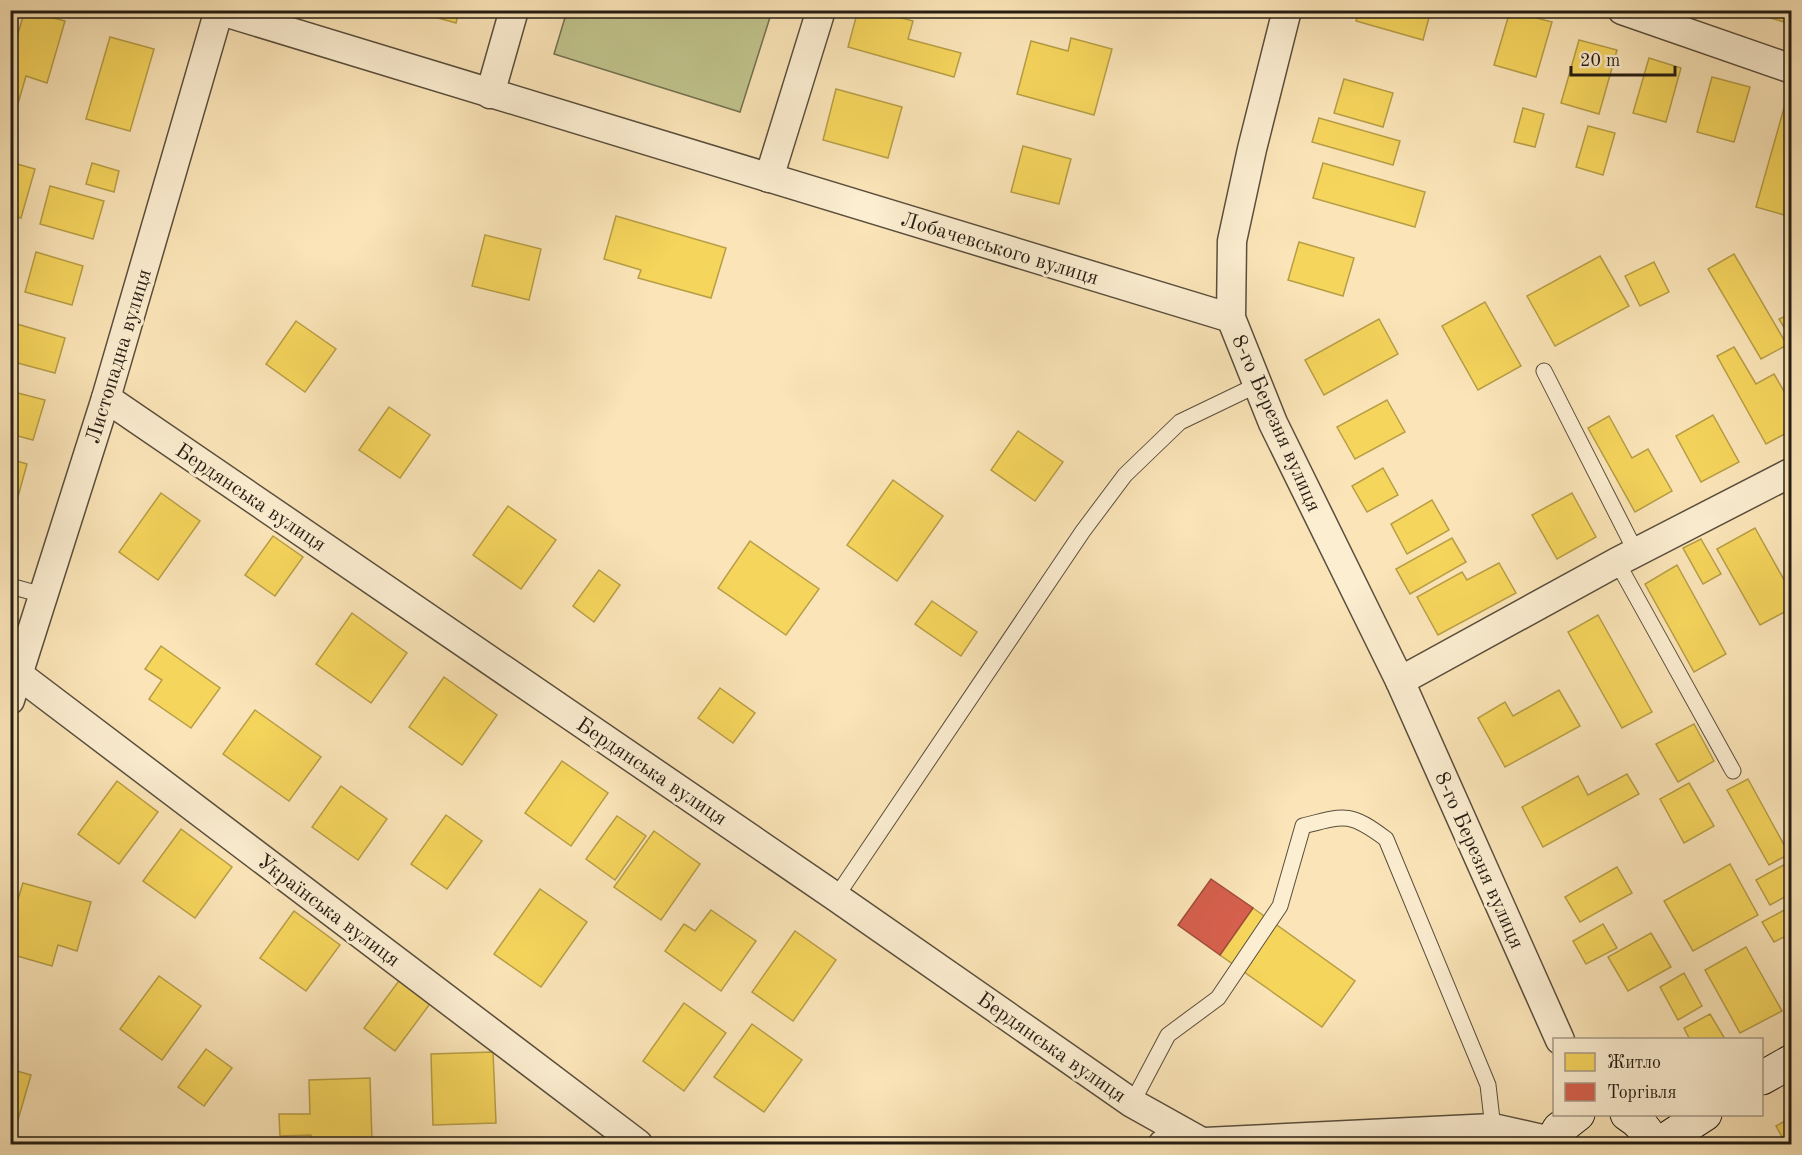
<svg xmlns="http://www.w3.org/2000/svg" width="1802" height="1155" viewBox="0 0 1802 1155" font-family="'Old Standard TT',serif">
<rect width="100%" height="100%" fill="#fbe5b8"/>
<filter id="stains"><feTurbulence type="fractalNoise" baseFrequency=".00333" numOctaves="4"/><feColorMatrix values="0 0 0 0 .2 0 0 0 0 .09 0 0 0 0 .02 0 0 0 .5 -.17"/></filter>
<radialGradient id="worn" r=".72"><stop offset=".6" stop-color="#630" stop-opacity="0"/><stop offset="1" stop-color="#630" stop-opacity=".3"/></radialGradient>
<path fill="#c1c48d" stroke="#727050" stroke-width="1.5" d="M 567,11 L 567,10 L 772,11 L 740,112 L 554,54 Z"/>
<g fill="#f6d55c" stroke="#b79e46" stroke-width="1.5">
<path d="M 25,10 L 65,21 L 47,83 L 26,76 L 17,107 L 10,105 L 10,60 Z"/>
<path d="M 410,10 L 459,10 L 456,23 Z"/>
<path d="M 858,10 L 874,10 L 913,21 L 908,39 L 961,53 L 954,77 L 848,47 Z"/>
<path d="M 1359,10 L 1431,10 L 1423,40 L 1356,21 Z"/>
<path d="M 1751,10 L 1791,10 L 1788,23 L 1750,12 Z"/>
<path d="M 1510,11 L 1552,22 L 1536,77 L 1494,65 Z"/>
<path d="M 110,37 L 154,49 L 130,131 L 86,119 Z"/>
<path d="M 1071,38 L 1112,49 L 1094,115 L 1017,94 L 1031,41 L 1068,51 Z"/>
<path d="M 1579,40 L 1617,50 L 1599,114 L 1561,103 Z"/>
<path d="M 1649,58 L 1681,68 L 1666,122 L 1633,113 Z"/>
<path d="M 1712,77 L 1750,87 L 1734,142 L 1697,132 Z"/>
<path d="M 1344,79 L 1393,93 L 1383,127 L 1334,113 Z"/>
<path d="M 836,89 L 902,107 L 888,158 L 823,140 Z"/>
<path d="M 1786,101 L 1792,102 L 1792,204 L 1788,216 L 1756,207 Z"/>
<path d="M 1523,108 L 1544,114 L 1535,147 L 1514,142 Z"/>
<path d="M 1319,118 L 1400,141 L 1393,165 L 1312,142 Z"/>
<path d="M 1588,126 L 1615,133 L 1603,175 L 1576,167 Z"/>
<path d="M 1023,146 L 1071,159 L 1059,204 L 1011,192 Z"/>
<path d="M 10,162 L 35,169 L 21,218 L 10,215 Z"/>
<path d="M 92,163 L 119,171 L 114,192 L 86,184 Z"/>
<path d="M 1323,163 L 1425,192 L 1415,227 L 1313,198 Z"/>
<path d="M 50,186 L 104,201 L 93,239 L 40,224 Z"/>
<path d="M 616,216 L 726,248 L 711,298 L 638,278 L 641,270 L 604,259 Z"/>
<path d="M 485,235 L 541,249 L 529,300 L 472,286 Z"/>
<path d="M 1299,242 L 1354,258 L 1343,296 L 1288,280 Z"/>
<path d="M 36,252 L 83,266 L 72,305 L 25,292 Z"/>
<path d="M 1734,254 L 1787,345 L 1761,359 L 1708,269 Z"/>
<path d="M 1600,256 L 1629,306 L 1555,346 L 1527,296 Z"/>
<path d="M 1654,262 L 1669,292 L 1640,306 L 1625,276 Z"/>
<path d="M 1485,302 L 1521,366 L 1478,390 L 1442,326 Z"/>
<path d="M 1792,313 L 1792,341 L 1779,319 Z"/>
<path d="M 1379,319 L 1398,354 L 1324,395 L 1305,360 Z"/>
<path d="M 296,321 L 336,349 L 305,392 L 266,364 Z"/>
<path d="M 10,322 L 65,338 L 55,373 L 10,361 Z"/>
<path d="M 1734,347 L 1756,384 L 1774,374 L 1792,405 L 1792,430 L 1766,444 L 1717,356 Z"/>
<path d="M 10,391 L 45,400 L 33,440 L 10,434 Z"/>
<path d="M 1387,400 L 1405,432 L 1355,459 L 1337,427 Z"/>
<path d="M 389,407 L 430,435 L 400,478 L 359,450 Z"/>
<path d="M 1713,415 L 1739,462 L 1701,482 L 1676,436 Z"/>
<path d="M 1609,416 L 1632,458 L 1648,449 L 1672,491 L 1635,512 L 1588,428 Z"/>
<path d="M 1018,431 L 1063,462 L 1035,501 L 991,470 Z"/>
<path d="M 10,459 L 27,464 L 16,504 L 10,502 Z"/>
<path d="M 1383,468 L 1398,495 L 1367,512 L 1352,486 Z"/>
<path d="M 893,480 L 943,516 L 897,581 L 847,545 Z"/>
<path d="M 161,493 L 200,521 L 158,580 L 119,552 Z"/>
<path d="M 1572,493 L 1596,537 L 1557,559 L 1532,515 Z"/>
<path d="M 1432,500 L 1449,530 L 1407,554 L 1391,524 Z"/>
<path d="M 508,506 L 556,540 L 521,589 L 473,555 Z"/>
<path d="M 1755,528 L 1792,594 L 1792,608 L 1760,625 L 1717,549 Z"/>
<path d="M 273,536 L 303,557 L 275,596 L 245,575 Z"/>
<path d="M 1452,538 L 1466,562 L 1410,594 L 1396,569 Z"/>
<path d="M 1701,539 L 1721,574 L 1703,584 L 1683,548 Z"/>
<path d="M 750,541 L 819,589 L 786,635 L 718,588 Z"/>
<path d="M 1499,563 L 1516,593 L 1438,635 L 1417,597 L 1462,572 L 1467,580 Z"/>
<path d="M 1677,565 L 1726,654 L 1694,672 L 1645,584 Z"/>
<path d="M 599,570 L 620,585 L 594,622 L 573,606 Z"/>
<path d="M 932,601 L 977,632 L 961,656 L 915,624 Z"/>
<path d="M 352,613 L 407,653 L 371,703 L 316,664 Z"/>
<path d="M 1598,615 L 1652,712 L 1622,728 L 1568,632 Z"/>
<path d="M 161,646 L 220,688 L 191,728 L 149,699 L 162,680 L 145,669 Z"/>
<path d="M 444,677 L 497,715 L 462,765 L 409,727 Z"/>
<path d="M 720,688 L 755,713 L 733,743 L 698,718 Z"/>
<path d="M 1559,690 L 1580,726 L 1505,767 L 1478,718 L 1505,702 L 1513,716 Z"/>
<path d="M 255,710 L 321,757 L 289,801 L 223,754 Z"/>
<path d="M 1694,724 L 1714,761 L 1678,782 L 1656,744 Z"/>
<path d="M 562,761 L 608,793 L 571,846 L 525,813 Z"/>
<path d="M 1627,774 L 1639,794 L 1543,847 L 1522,807 L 1578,776 L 1588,795 Z"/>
<path d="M 1748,779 L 1789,854 L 1769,865 L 1727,790 Z"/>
<path d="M 117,781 L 158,812 L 119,864 L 78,834 Z"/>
<path d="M 1689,783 L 1714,826 L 1684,843 L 1660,799 Z"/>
<path d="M 341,786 L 387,819 L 358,860 L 312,827 Z"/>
<path d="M 446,815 L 482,841 L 447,889 L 411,864 Z"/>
<path d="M 617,816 L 646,836 L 615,880 L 586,859 Z"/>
<path d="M 181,829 L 232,867 L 195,918 L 143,881 Z"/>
<path d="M 654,831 L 700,864 L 661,920 L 614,887 Z"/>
<path d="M 1791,861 L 1792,893 L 1770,905 L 1756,880 Z"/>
<path d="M 1730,864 L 1758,915 L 1693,951 L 1664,901 Z"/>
<path d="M 1617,867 L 1632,893 L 1580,922 L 1565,897 Z"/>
<path d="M 23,883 L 91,902 L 77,951 L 58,945 L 52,966 L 10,954 L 10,925 Z"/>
<path d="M 540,889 L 587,922 L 541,987 L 494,954 Z"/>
<path d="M 1792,906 L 1792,933 L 1774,942 L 1762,922 Z"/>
<path d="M 1253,908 L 1355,981 L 1322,1027 L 1220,955 Z"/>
<path d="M 711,910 L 756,941 L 721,991 L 665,951 L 684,924 L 695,931 Z"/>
<path d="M 294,911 L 340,945 L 306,991 L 260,958 Z"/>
<path d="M 1603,924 L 1617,948 L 1586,964 L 1573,941 Z"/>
<path d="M 795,931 L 836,960 L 793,1021 L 752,992 Z"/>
<path d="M 1651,933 L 1671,967 L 1628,991 L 1608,957 Z"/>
<path d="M 1746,947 L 1782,1011 L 1740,1033 L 1705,970 Z"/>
<path d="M 1684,973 L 1702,1006 L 1678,1020 L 1660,987 Z"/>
<path d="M 404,974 L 435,997 L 395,1051 L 364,1028 Z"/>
<path d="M 159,976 L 201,1006 L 162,1060 L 120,1029 Z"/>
<path d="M 684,1003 L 726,1033 L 684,1091 L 643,1061 Z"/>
<path d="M 1710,1014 L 1725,1039 L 1690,1040 L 1684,1028 Z"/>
<path d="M 752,1024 L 802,1060 L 764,1112 L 714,1077 Z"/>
<path d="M 206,1049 L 232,1068 L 204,1106 L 178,1087 Z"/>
<path d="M 493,1052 L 496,1123 L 433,1125 L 431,1054 Z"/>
<path d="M 10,1069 L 31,1075 L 11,1144 L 10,1144 Z"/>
<path d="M 370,1078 L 372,1141 L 311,1144 L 311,1135 L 280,1136 L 279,1114 L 310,1114 L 309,1080 Z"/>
<path d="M 1792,1117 L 1792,1144 L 1786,1144 L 1776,1126 Z"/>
</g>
<path fill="#d6604d" stroke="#a14c3b" stroke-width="1.5" d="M 1211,879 L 1253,908 L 1220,955 L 1178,925 Z"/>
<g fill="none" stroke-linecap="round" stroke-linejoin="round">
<defs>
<g id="lane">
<path d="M 1544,371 L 1636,552"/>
<path d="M 1617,562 L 1733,771"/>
<path d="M 10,586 L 43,595"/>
<path d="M 836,897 L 1083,531 L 1125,475 L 1180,422 L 1257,385"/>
<path d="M 1132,1103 L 1168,1035 L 1218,998 L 1280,906 L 1303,826 C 1345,815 1350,812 1386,839 L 1488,1085 L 1493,1128"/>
</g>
<g id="street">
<path d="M 218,10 L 1231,318"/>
<path d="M 1287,10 L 1252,149 L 1232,241 L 1231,318 L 1273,423 L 1400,681 L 1560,1040"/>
<path d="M 1622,10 L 1792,69"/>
<path d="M 490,94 L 514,10"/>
<path d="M 769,178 L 821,10"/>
<path d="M 106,398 L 836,897 L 1132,1103 L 1200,1141"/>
<path d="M 19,675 L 638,1144"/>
<path d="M 1400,681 L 1617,562 L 1792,472"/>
<path d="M 10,700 L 106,398 L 219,10"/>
<path d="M 1163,1144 L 1493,1128 L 1551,1141"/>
</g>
<g id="secondary">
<path d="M 1762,1078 L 1792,1061"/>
<path d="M 1627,1114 C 1640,1122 1647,1131 1654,1144"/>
<path d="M 1550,1144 L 1559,1129 L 1578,1114"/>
<path d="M 1659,1144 L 1705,1114"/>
</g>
</defs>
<use href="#lane" stroke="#5a4e3c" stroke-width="17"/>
<use href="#street" stroke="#5a4e3c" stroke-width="31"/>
<use href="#secondary" stroke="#241c12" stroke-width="35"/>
<use href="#lane" stroke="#fceed1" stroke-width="15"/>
<use href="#street" stroke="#fceed1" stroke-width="28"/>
<use href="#secondary" stroke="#fceed1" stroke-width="33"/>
</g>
<g text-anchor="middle" stroke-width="6" stroke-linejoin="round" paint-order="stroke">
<g font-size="21" fill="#241c12" stroke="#fceed1">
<text transform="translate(1000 248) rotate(17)" y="7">Лобачевського вулиця</text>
<text transform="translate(118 356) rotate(-73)" y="7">Листопадна вулиця</text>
<text transform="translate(1277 423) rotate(66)" y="7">8-го Березня вулиця</text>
<text transform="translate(251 497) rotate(34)" y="7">Бердянська вулиця</text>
<text transform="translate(652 771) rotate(34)" y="7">Бердянська вулиця</text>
<text transform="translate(1480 860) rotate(66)" y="7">8-го Березня вулиця</text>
<text transform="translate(329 910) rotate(37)" y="7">Українська вулиця</text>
<text transform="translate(1052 1047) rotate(35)" y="7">Бердянська вулиця</text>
</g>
</g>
<rect width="1802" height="1155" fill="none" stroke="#fbe5b8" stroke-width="36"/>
<rect x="12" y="12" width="1778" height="1131" fill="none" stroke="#241c12" stroke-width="3"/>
<rect x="18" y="18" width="1766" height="1119" fill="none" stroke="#241c12" stroke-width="1.5"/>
<rect x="1553" y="1038" width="210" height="78" fill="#fceed1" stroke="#a69a85" stroke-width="1.5"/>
<rect x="1565" y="1053" width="30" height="18" fill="#f6d55c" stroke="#a69a85" stroke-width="1.5"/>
<text x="1607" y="1068" font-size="18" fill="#241c12">Житло</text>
<rect x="1565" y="1083" width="30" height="18" fill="#d6604d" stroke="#a69a85" stroke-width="1.5"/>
<text x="1607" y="1098" font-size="18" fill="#241c12">Торгівля</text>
<path d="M1571 66v9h104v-9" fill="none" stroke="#241c12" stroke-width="3"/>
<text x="1580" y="66" font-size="18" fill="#241c12" stroke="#fceed1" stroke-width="4.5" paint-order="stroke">20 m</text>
<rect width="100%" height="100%" filter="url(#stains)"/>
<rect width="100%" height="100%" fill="url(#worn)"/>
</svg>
